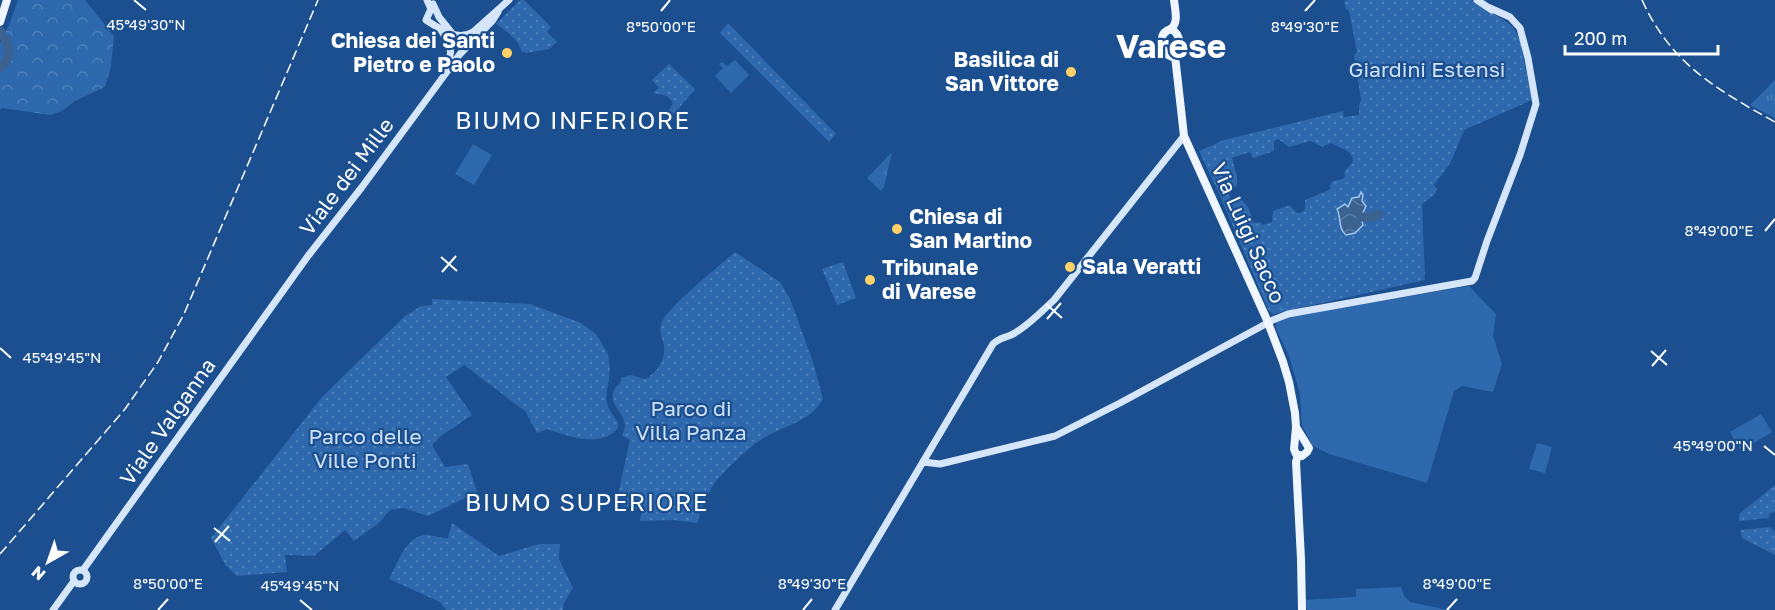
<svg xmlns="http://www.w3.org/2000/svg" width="1775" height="610" viewBox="0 0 1775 610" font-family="'Golos Text',sans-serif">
<defs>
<pattern id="grass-tufts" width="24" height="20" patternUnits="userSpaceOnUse" patternTransform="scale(1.5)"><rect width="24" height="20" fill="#2e69ad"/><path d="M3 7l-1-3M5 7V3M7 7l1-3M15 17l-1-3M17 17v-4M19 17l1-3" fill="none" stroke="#4d80b9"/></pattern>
<pattern id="forest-crowns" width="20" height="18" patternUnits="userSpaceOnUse" patternTransform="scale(1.5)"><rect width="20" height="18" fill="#2e69ad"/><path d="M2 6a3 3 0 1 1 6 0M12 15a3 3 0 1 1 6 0" fill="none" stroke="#4d80b9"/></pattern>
<pattern id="park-dots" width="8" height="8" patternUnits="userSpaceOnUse" patternTransform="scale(1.5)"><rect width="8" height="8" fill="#2e69ad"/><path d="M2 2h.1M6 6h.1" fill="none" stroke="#4d80b9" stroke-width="1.8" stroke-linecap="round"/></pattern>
<pattern id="water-waves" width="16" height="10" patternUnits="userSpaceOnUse" patternTransform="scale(1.5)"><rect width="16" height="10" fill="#3c6290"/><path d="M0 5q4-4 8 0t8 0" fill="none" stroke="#597aa1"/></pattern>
</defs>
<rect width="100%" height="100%" fill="#1b4f8f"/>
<g fill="url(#grass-tufts)">
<path d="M 1775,80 L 1775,118 L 1750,105 Z"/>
<path d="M 892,152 L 884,187 L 881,191 L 867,178 Z"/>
</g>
<path fill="url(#forest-crowns)" d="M 18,0 L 85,0 L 114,36 L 111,66 L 105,87 L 75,101 L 62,111 L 50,115 L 2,108 L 0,110 L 0,43 L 10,23 Z"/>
<g fill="url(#park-dots)" fill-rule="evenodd">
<path d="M 520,0 L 524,0 L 551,27 L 547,32 L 557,42 L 549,49 L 526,53 L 521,51 C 519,39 506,31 496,24 Z"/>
<path d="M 1346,0 L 1471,0 L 1504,20 L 1513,27 L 1520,40 L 1532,100 L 1464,130 L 1451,162 L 1434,185 L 1437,189 L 1434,195 L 1422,204 L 1425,280 L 1273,314 L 1269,311 L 1222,200 L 1199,151 L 1224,140 L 1343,111 L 1344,117 L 1359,115 L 1359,106 L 1361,100 L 1354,55 L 1357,52 L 1349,11 L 1346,9 L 1344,2 ZM 1278,139 L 1289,147 L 1311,141 L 1322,147 L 1331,143 C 1340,149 1351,148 1353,161 L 1344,172 L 1345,176 L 1343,179 L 1333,181 L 1330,185 L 1331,189 L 1305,200 L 1305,209 C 1299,217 1294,211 1290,205 L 1273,211 L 1272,222 L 1262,225 L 1261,222 L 1254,223 L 1248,207 L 1241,199 L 1232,201 L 1227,190 L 1237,186 L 1237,176 L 1232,158 L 1250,152 L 1253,158 L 1274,151 L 1274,141 Z"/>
<path d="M 728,23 L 836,134 L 829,142 L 720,33 Z"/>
<path d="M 669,64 L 695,89 L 673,115 L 668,112 L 673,103 L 667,96 L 653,93 L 659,88 L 652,80 Z"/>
<path d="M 735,252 L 780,282 L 790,299 L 812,359 L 823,399 C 811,422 782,426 762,439 C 749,447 723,472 714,484 C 706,495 702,510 697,523 L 673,520 L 640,521 L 642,510 L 616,504 L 630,440 L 622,436 C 623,433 625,428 625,426 C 625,410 599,400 622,381 L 621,378 L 631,375 L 645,379 C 657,373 666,359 664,345 C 662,336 658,331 662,322 C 670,305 718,267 735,252 Z"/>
<path d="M 843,262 L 856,298 L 837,305 L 822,269 Z"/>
<path d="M 432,299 L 530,304 L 581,323 L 596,334 L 608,354 L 610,370 L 606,398 L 608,407 L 618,423 L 618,428 C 600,449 569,436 547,429 L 537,433 L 525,411 L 464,365 L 446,377 L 472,415 L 441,436 L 432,445 L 445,467 L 468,464 L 477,492 L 428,516 L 404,508 L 390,510 L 379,523 L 354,541 L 345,530 L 314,556 L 285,555 L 287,572 L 237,576 L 226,566 L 211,538 L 322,397 L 405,316 L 421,306 L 432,305 Z"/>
<path d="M 1775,485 L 1775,511 L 1769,514 L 1769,518 L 1739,521 L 1739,514 Z"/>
<path d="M 452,523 L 499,556 L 539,544 L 560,544 L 559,559 L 573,588 L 564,603 L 563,610 L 446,610 L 440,602 L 389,579 C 397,565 405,538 424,535 C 432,534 440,539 448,538 Z"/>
<path d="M 1770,527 L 1775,532 L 1775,555 L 1742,538 L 1740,530 Z"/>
</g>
<g fill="#2e69ad">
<path d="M 735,60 L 749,75 L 731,93 L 715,76 L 723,68 L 719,64 L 722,62 L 727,66 Z"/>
<path d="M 473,144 L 492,155 L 474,185 L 455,174 Z"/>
<path d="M 1469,286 L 1496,314 L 1493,336 L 1502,364 L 1493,392 L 1462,386 L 1454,391 L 1427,483 L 1329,454 L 1313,446 L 1302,426 L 1300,394 L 1289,356 L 1276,329 L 1276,324 L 1278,321 L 1290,316 Z"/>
<path d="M 1761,414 L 1772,432 L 1741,451 L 1730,432 Z"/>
<path d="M 1537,443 L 1552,447 L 1545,473 L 1529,469 Z"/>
<path d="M 1401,587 L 1404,596 L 1410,602 L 1448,610 L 1307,610 L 1304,600 L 1356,597 L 1356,589 Z"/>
</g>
<path fill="url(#water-waves)" stroke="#9cc4f0" stroke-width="1.5" d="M 1361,192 L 1363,195 L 1362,201 L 1366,206 L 1361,217 L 1363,225 L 1355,233 L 1346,235 C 1338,229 1341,216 1337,209 L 1345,204 L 1348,207 L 1352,198 L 1359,197 Z"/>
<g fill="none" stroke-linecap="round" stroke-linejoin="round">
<g stroke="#3c6290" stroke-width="9">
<path d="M 0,31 C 10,46 14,56 0,69"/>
<path d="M 1361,217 L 1372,217 L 1379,214"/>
</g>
<g stroke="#d6e6fa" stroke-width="7">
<path d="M 427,0 L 431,9 L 426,20 C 440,29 458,42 473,32 L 509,0"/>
<path d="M 1477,0 L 1492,10"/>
<path d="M 433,4 L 439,17 L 451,32"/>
<path d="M 441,30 C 451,46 454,50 446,68"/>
<path d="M 923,462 L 940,464 L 1055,436 L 1120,403 L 1273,320 L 1288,314 L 1472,281 L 1475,278 L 1487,241 L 1520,155 L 1536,104 L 1528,58 L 1520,28 L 1510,17 L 1490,8"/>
<circle cx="80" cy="577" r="7"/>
<path d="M 83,570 L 308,256 L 362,187 L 460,54 L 493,20 L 498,12"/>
<path d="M 53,610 L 74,581"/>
<path d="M 835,610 L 993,344 C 999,338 1004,338 1011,335 C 1026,328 1042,311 1054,300 L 1184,136"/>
</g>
<g stroke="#f0f6ff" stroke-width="8">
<path d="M 0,22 L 7,0"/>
<path d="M 1171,29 C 1159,32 1160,45 1166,54 L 1172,57 L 1175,56"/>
<path d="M 1171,29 C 1181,34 1182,48 1175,56"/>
<path d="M 1171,29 C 1179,22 1175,10 1174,0"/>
<path d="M 1175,56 L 1184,136 L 1267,320 L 1283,362 L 1289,382 L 1295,413 L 1296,427 L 1294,449 L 1296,454 L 1302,456 L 1307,452 L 1309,448 L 1296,427"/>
<path d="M 1298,455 L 1296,462 L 1301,559 L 1302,610"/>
</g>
<g stroke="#fff" stroke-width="1.5" stroke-dasharray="10 4.5" stroke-linecap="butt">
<path d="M 1642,0 C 1671,64 1716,89 1775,122"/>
<path d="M 0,554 L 125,409 L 158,362 L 184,314 L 318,0"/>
</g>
</g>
<path fill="none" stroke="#fff" stroke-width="2" d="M 134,0 L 146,10M 661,11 L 670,0M 1305,11 L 1315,0M 1765,231 L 1775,219M 441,257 L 457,271M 442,272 L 456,256M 1046,304 L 1062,318M 1047,319 L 1061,303M 0,348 L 11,358M 1651,351 L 1667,365M 1652,366 L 1666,350M 1764,446 L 1775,455M 214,528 L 230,541M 215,542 L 229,526M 300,600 L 312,610M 158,610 L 168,599M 803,610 L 812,599M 1447,610 L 1457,599"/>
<g fill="#ffd166" stroke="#1b4f8f" stroke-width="2">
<circle cx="507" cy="53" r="6"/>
<circle cx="1071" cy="72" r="6"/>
<circle cx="897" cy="229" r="6"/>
<circle cx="1070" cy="267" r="6"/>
<circle cx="870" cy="280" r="6"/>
</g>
<g text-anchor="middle" stroke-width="4.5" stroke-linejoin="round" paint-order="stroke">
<g font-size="21" font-weight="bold" fill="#fff" stroke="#1b4f8f" text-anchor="start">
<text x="495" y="48" text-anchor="end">Chiesa dei Santi<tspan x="495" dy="24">Pietro e Paolo</tspan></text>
<text x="1059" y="67" text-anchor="end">Basilica di<tspan x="1059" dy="24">San Vittore</tspan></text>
<text x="909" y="224">Chiesa di<tspan x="909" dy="24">San Martino</tspan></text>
<text x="1082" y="274">Sala Veratti</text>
<text x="882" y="275">Tribunale<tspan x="882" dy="24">di Varese</tspan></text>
</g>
<g font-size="21" fill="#cfe3fa" stroke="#1b4f8f">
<text x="1427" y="77">Giardini Estensi</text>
<text x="691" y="416">Parco di<tspan x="691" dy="24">Villa Panza</tspan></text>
<text x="365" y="444">Parco delle<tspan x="365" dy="24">Ville Ponti</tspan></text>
</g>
<g font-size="21" fill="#fff" stroke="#1b4f8f">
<text transform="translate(347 177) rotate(-53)" y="7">Viale dei Mille</text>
<text transform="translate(1248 233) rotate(66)" y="7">Via Luigi Sacco</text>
<text transform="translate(168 422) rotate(-55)" y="7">Viale Valganna</text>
</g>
<g font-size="24" letter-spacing="1.5" fill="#fff" stroke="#1b4f8f">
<text x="573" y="129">BIUMO INFERIORE</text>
<text x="587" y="511">BIUMO SUPERIORE</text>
</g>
<g font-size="33" font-weight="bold" fill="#fff" stroke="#1b4f8f">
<text x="1171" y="58">Varese</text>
</g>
</g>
<g font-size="15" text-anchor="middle" fill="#fff" stroke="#1b4f8f" stroke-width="4.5" stroke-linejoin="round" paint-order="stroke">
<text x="146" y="30">45°49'30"N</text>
<text x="661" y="32">8°50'00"E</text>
<text x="1305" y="32">8°49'30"E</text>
<text x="1719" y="236">8°49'00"E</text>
<text x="62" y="363">45°49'45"N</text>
<text x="1713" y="451">45°49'00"N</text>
<text x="168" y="589">8°50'00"E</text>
<text x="812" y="589">8°49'30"E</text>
<text x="1457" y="589">8°49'00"E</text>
<text x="300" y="591">45°49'45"N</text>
</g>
<g transform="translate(48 562) rotate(220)" stroke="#1b4f8f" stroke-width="4.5" paint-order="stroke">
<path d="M0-4.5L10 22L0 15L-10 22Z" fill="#ffffff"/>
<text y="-9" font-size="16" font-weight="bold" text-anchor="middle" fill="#ffffff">N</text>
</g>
<path d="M1565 45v9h153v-9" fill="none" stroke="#ffffff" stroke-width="3"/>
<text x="1574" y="45" font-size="18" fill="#ffffff" stroke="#1b4f8f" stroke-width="4.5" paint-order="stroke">200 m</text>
</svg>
